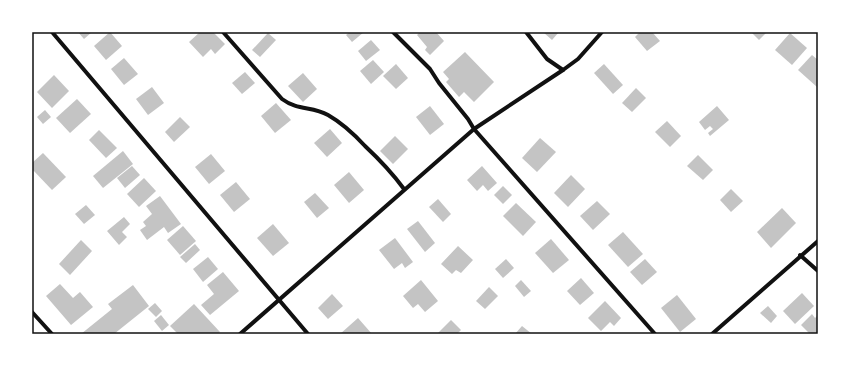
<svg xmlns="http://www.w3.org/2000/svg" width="850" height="366" viewBox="0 0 850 366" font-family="'Alegreya Sans',sans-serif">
<rect width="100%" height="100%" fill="#fff"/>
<g fill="#c4c4c4">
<path d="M 78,32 L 92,32 L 84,39 Z"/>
<path d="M 110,32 L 122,46 L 106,60 L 94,46 Z"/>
<path d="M 200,32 L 213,32 L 225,44 L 215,54 L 211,49 L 203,57 L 189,42 Z"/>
<path d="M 350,32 L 364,32 L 352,42 L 346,35 Z"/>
<path d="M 420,32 L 436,32 L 444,41 L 430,55 L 425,50 L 427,47 L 417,35 Z"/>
<path d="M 543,32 L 559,32 L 552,40 Z"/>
<path d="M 640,32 L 652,32 L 660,41 L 647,51 L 635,37 Z"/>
<path d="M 751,32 L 767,32 L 759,40 Z"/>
<path d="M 268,33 L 276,40 L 260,57 L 252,50 Z"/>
<path d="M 790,33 L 807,48 L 792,65 L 775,50 Z"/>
<path d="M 371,40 L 380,50 L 366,61 L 358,51 Z"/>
<path d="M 465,52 L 494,82 L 474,102 L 464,92 L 459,97 L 446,82 L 449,79 L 443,72 Z"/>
<path d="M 812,55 L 818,60 L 818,86 L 817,87 L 798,70 Z"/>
<path d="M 124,58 L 138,74 L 124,85 L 111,69 Z"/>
<path d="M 373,60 L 384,72 L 371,84 L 360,71 Z"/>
<path d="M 396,64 L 408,78 L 396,89 L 383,76 Z"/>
<path d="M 604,64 L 623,85 L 613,94 L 594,73 Z"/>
<path d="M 245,72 L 255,83 L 242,94 L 232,83 Z"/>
<path d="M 303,73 L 317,89 L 303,102 L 288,86 Z"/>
<path d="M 54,75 L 69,91 L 52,108 L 37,92 Z"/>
<path d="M 152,87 L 164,103 L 148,115 L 136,99 Z"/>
<path d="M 636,88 L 646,98 L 632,112 L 622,103 Z"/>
<path d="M 77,99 L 91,114 L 70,133 L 56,118 Z"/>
<path d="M 276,103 L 291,120 L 275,133 L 261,116 Z"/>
<path d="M 430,106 L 444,124 L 430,135 L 416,117 Z"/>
<path d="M 717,106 L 729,120 L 710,136 L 708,133 L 713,129 L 710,126 L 705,130 L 699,122 Z"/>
<path d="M 45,110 L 51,117 L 43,124 L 37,117 Z"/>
<path d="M 180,117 L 190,127 L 174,142 L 165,132 Z"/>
<path d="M 667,121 L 681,136 L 670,147 L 655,132 Z"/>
<path d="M 330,129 L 342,143 L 327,157 L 314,143 Z"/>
<path d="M 99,130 L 117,148 L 106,158 L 89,140 Z"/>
<path d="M 395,136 L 408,149 L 393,164 L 380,151 Z"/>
<path d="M 540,138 L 556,152 L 537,172 L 522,158 Z"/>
<path d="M 123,151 L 133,164 L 103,188 L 93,176 Z"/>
<path d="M 43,153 L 66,177 L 52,190 L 32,169 L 32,163 Z"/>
<path d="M 211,154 L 225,171 L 209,184 L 195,167 Z"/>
<path d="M 698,155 L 713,170 L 703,180 L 687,166 Z"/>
<path d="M 132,166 L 140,175 L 125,188 L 117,178 Z"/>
<path d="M 482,166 L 497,183 L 488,191 L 483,185 L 477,191 L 467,180 Z"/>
<path d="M 349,172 L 364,190 L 349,203 L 334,185 Z"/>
<path d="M 571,175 L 585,189 L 568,207 L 554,193 Z"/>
<path d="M 144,178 L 156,191 L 139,207 L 127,194 Z"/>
<path d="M 236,182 L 250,199 L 234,212 L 220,195 Z"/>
<path d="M 503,186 L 512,195 L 503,204 L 494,195 Z"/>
<path d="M 731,189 L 743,201 L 731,212 L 720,200 Z"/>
<path d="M 315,193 L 329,208 L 317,218 L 304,202 Z"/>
<path d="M 160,196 L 181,224 L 168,233 L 164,227 L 147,240 L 140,230 L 146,226 L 143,222 L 152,214 L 146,206 Z"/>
<path d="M 438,199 L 451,214 L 443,222 L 429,207 Z"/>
<path d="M 597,201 L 610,214 L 593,230 L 580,216 Z"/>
<path d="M 516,203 L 536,222 L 523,236 L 503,216 Z"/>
<path d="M 86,205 L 95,215 L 84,224 L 75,214 Z"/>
<path d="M 782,208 L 796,223 L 771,248 L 757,232 Z"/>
<path d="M 124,217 L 130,224 L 122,232 L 127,237 L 119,245 L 107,231 Z"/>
<path d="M 418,221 L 435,243 L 425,252 L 407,229 Z"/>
<path d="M 273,224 L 289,243 L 273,256 L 257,238 Z"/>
<path d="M 183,226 L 196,241 L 180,255 L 167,240 Z"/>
<path d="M 623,232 L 643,254 L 628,267 L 608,245 Z"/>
<path d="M 395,238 L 413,262 L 405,268 L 402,263 L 394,269 L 379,250 Z"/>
<path d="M 551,239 L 569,260 L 553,273 L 535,253 Z"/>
<path d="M 81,240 L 92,251 L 70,275 L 59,264 Z"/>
<path d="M 195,244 L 200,250 L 186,263 L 180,257 Z"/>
<path d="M 458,246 L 473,260 L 461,273 L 456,270 L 452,274 L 441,264 Z"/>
<path d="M 208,257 L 218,269 L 203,282 L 193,269 Z"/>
<path d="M 506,259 L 514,268 L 503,278 L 495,269 Z"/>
<path d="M 645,259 L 657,272 L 642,285 L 630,272 Z"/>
<path d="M 223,272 L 239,291 L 210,315 L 201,305 L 214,294 L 207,285 Z"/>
<path d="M 581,278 L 594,293 L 580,305 L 567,291 Z"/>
<path d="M 421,280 L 438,301 L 425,312 L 418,304 L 413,308 L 403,296 Z"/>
<path d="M 521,280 L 531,291 L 524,297 L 515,286 Z"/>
<path d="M 60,284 L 73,298 L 80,292 L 93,307 L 71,325 L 46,296 Z"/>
<path d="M 133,285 L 149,306 L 114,334 L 81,334 L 112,309 L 108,304 Z"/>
<path d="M 489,287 L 498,296 L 485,309 L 476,301 Z"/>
<path d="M 802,293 L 814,306 L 795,324 L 783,311 Z"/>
<path d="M 332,294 L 343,306 L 328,319 L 318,308 Z"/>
<path d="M 677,295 L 696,319 L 680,332 L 661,308 Z"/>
<path d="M 605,301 L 621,318 L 614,326 L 610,322 L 601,331 L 588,318 Z"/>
<path d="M 155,303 L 162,311 L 156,317 L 148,309 Z"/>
<path d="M 194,304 L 220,332 L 218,334 L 178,334 L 170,326 Z"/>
<path d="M 768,306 L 777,316 L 771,323 L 760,313 Z"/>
<path d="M 812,314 L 815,318 L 818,315 L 818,334 L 810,334 L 801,325 Z"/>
<path d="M 161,315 L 169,325 L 162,331 L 154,321 Z"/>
<path d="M 358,318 L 372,334 L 340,334 Z"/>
<path d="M 451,320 L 461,330 L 457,334 L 437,334 Z"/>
<path d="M 522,326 L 532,334 L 515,334 Z"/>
</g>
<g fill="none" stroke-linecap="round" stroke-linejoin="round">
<g stroke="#111" stroke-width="4">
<path d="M 52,32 L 308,334"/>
<path d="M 223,32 L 282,99 C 298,111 312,106 328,115 C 342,123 354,134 365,146 C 380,160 393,174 404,189"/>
<path d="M 393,32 L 430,69 L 439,83 L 468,119 L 474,129 L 655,334"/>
<path d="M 526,32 L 547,59 L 563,70"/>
<path d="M 800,255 L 818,271"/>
<path d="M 32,312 L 52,334"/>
<path d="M 240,334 L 474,129 L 563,70 L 578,59 L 602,32"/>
<path d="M 712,334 L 818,241"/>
</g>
</g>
<rect width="850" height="366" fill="none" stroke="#ffffff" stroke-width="66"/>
<rect x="33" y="33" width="784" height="300" fill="none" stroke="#111" stroke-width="1.5"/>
</svg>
